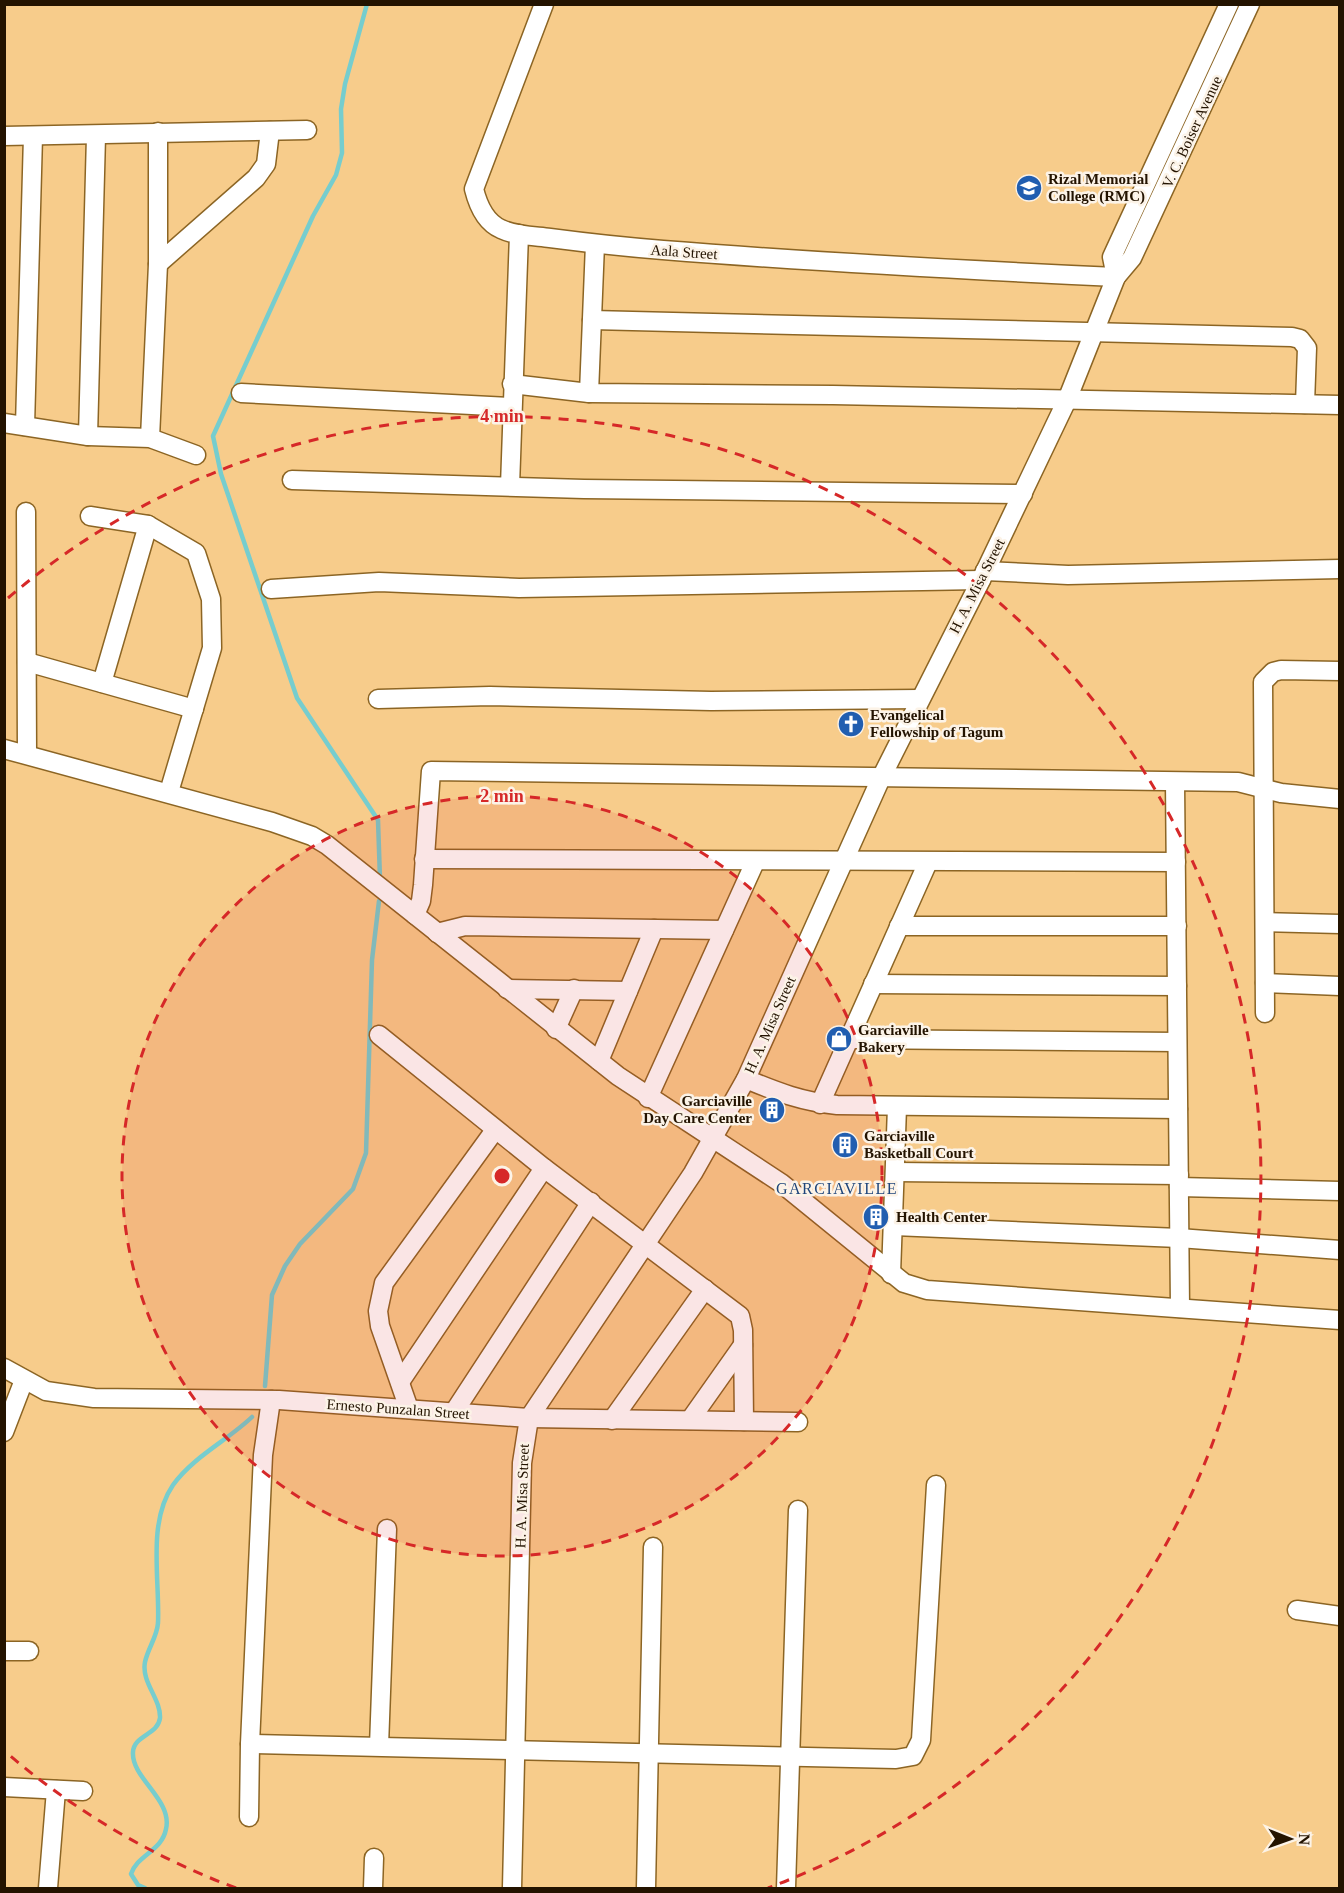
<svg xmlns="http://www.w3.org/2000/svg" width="1344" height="1893" viewBox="0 0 1344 1893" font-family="Georgia,serif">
<rect width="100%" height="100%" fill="#f7cc8b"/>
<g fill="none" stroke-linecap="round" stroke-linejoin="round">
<g stroke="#76cdce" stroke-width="4.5">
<path d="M 367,4 L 345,84 L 341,109 L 342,153 L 336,175 L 313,216 L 213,436 L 221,474 L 297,698 L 378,820 L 380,879"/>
<path d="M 265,1386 L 272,1295 L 285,1266 L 300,1244 L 353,1189 L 366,1153 L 372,960 L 379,901"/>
<path d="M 145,1888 L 138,1885 L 131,1874 C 137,1855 162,1851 166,1829 C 173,1800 131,1778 133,1752 C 134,1735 158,1735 160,1718 C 161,1699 141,1682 145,1662 C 148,1648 157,1637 158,1623 C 160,1580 147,1523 173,1485 C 193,1457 228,1440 252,1417"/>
</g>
<defs>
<g id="minor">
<path d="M 544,4 L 474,189 C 478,205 485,222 501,229 C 516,236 534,236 550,238 C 588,243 625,247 663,250 C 814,262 965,270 1116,277"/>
<path d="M 4,136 L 307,130"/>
<path d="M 158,264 L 256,178 L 266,164 L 270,131"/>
<path d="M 1116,277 L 1112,257 L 1229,4"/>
<path d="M 592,320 L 1292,337 L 1300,339 L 1307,348 L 1305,404"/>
<path d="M 512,384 L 589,393 L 833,395 L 1340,405"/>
<path d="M 241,393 L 512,407"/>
<path d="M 589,393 L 595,244"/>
<path d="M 4,423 L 88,436 L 150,438 L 196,455"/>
<path d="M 25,426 L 33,136"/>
<path d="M 88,436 L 96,136"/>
<path d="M 150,438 L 158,264 L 158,132"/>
<path d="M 292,480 L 584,489 L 1023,494"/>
<path d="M 510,486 L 519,234"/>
<path d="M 26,512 L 27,754"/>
<path d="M 90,516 L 148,525 L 196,553 L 211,599 L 212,648 L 169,792"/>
<path d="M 985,571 L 1068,575 L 1340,569"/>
<path d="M 271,589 L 379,582 L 519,588 L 981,580"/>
<path d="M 27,662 L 194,709"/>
<path d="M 102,683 L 148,525"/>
<path d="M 378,699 L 490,696 L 711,701 L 919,699"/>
<path d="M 4,749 L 272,822 L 312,836 L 327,845 L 618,1076 L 781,1183 L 904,1283 L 927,1290 L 1340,1320"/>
<path d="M 1175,782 L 1180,1308"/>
<path d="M 424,859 L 1176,862"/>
<path d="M 415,915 L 421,901 L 423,885 L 431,771 L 1238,782 L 1281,793 L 1340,799"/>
<path d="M 1265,922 L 1340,924"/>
<path d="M 899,926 L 1177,926"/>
<path d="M 437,933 L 465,926 L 724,930"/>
<path d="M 1265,983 L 1340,986"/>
<path d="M 873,984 L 1177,986"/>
<path d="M 507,989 L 628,991"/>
<path d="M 1265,1013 L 1263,682 L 1273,672 L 1281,670 L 1340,671"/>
<path d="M 556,1029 L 574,989"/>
<path d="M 379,1035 L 544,1168 L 740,1316 L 743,1330 L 744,1421"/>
<path d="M 849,1039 L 1177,1042"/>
<path d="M 599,1061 L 654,929"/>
<path d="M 746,1079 C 777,1092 803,1102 837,1105 L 1178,1109"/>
<path d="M 648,1098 L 755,862"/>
<path d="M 820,1104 L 928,862"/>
<path d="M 895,1172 L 1179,1175"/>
<path d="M 1179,1187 L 1340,1191"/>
<path d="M 894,1226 L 1179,1238 L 1340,1250"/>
<path d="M 891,1274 L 897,1107"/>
<path d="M 4,1368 L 46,1391 L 94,1398 L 279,1400 L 529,1418 L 798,1422"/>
<path d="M 400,1382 L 544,1168"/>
<path d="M 409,1409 L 380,1326 L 378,1311 L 384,1283 L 495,1130"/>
<path d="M 454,1412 L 591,1202"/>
<path d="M 612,1420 L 705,1289"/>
<path d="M 690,1420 L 743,1345"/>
<path d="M 4,1432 L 24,1380"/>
<path d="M 1297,1610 L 1340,1616"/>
<path d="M 4,1651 L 29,1651"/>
<path d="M 250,1744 L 896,1759 L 913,1756 L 921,1740 L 936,1485"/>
<path d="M 379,1746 L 387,1529"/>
<path d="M 4,1787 L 83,1791"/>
<path d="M 249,1817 L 250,1744 L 263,1455 L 271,1400"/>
<path d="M 48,1888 L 56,1790"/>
<path d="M 373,1888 L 374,1858"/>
<path d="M 512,1888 L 522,1463 L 529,1418 L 693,1173 L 746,1079 L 881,778 L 981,580 L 1067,400 L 1116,277 L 1132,258 L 1250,4"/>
<path d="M 646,1888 L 653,1547"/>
<path d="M 786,1888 L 798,1510"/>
</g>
</defs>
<use href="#minor" stroke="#8c6524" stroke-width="21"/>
<use href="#minor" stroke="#fff" stroke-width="18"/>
</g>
<circle cx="502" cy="1176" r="380" fill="#d62828" fill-opacity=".12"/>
<g fill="none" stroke="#d62828" stroke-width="3" stroke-dasharray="10 8">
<circle cx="502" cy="1176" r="380"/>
<path d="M236 1888A760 760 0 0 1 8 1754M8 598A760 760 0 1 1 768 1888"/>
</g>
<defs>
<symbol id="university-disc" viewBox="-11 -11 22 22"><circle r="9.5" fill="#215eb0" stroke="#fcf3e7"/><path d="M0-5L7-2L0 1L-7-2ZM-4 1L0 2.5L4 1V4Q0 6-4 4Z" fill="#fff"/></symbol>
<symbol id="church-disc" viewBox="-11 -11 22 22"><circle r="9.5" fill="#215eb0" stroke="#fcf3e7"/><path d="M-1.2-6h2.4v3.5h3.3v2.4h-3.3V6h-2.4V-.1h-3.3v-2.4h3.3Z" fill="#fff"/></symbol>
<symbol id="shop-disc" viewBox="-11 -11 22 22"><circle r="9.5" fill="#215eb0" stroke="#fcf3e7"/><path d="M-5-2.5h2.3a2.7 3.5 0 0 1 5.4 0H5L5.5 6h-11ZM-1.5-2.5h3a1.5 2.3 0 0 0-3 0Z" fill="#fff"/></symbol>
<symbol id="building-disc" viewBox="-11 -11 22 22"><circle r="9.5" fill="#215eb0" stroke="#fcf3e7"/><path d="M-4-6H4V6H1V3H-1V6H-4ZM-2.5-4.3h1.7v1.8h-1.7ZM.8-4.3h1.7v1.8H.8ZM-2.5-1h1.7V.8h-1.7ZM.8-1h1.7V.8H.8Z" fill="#fff"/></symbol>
</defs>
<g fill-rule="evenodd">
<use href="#university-disc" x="1014" y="173" width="30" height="30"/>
<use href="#church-disc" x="836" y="709" width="30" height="30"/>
<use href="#shop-disc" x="824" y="1024" width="30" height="30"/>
<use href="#building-disc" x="757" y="1095" width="30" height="30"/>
<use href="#building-disc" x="830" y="1130" width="30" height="30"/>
<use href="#building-disc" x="861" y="1202" width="30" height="30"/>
</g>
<g text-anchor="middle" stroke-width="5" stroke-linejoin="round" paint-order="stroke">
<g font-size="15" fill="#231300" stroke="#fcf3e7">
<text transform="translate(1192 132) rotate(-65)" y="5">V. C. Boiser Avenue</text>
<text transform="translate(684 252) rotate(4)" y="5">Aala Street</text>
<text transform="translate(977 586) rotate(-63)" y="5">H. A. Misa Street</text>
<text transform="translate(770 1025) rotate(-66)" y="5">H. A. Misa Street</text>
<text transform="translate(398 1409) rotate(4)" y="5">Ernesto Punzalan Street</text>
<text transform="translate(522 1496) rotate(-88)" y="5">H. A. Misa Street</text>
</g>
<g font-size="15" font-weight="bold" fill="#231300" stroke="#fcf3e7" text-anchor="start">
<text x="1048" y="184">Rizal Memorial<tspan x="1048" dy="17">College (RMC)</tspan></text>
<text x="870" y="720">Evangelical<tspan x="870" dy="17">Fellowship of Tagum</tspan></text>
<text x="858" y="1035">Garciaville<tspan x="858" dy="17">Bakery</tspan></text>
<text x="752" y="1106" text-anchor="end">Garciaville<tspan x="752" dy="17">Day Care Center</tspan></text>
<text x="864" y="1141">Garciaville<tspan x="864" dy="17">Basketball Court</tspan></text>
<text x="896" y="1222">Health Center</text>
</g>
<g font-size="16" letter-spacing="1.5" fill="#1f467b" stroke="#fcf3e7">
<text x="837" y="1194">GARCIAVILLE</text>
</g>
</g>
<circle cx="502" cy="1176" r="9" fill="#d62828" stroke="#fcf3e7" stroke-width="3"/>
<g font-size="18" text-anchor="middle" font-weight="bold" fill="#d62828" stroke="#fcf3e7" stroke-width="5" stroke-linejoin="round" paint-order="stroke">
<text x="502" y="422">4 min</text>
<text x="502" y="802">2 min</text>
</g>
<rect width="1344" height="1893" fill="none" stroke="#231300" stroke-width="12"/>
<g transform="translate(1290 1839) rotate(91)" stroke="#fcf3e7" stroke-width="4.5" paint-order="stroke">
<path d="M0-4.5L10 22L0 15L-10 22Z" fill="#231300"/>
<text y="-9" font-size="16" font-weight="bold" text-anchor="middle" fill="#231300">N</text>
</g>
</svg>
